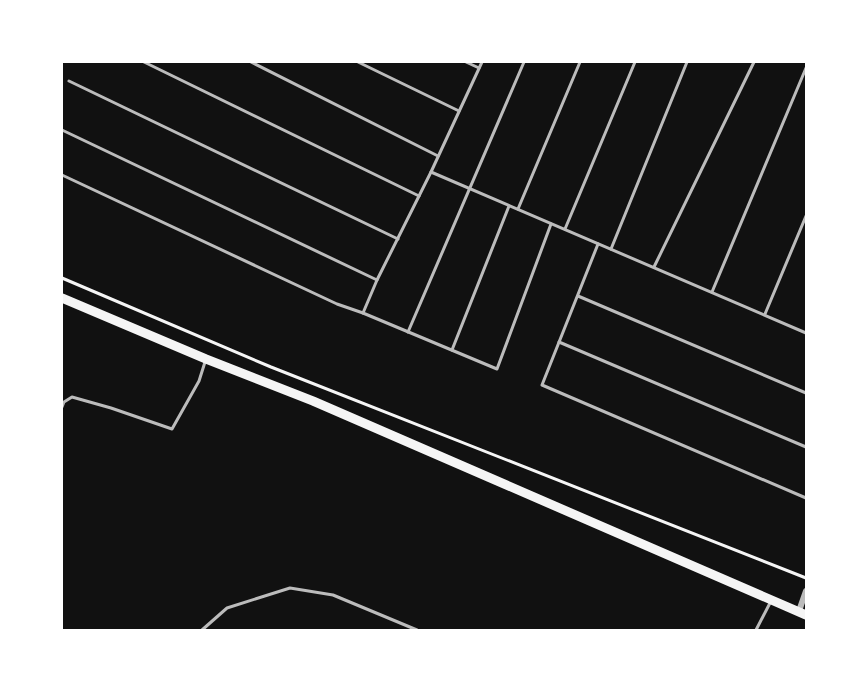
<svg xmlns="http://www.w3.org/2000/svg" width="868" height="692" viewBox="0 0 868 692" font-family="'Open Sans',sans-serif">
<rect width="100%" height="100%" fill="#111"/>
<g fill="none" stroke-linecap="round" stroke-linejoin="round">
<path stroke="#f5f5f5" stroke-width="3" d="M 62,278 L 271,367 L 806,578"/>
<g stroke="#bcbcbc" stroke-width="3">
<path d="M 144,62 L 419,196"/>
<path d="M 251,62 L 438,156"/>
<path d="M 358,62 L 459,111"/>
<path d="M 466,62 L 479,68"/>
<path d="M 482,62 L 431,172 L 806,333"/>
<path d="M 69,81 L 398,239"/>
<path d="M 62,130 L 377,280 L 431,172"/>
<path d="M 62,175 L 337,304 L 363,313 L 377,280"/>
<path d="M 518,209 L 580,62"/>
<path d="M 565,229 L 635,62"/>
<path d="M 598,244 L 542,385 L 806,498"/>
<path d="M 611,249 L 687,62"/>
<path d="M 654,267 L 754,62"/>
<path d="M 712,292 L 806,68"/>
<path d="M 578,296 L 806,393"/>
<path d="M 363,313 L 497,369 L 551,224"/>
<path d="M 765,314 L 806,216"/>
<path d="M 408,332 L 524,62"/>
<path d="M 559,342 L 806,447"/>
<path d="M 452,350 L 509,206"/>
<path d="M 62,407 L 64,402 L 72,397 L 111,408 L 172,429 L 199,381 L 205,362"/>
<path d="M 202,630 L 227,608 L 290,588 L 333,595 L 417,630"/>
<path d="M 756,630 L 771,601"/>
</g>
<path stroke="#bcbcbc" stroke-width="6" d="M 799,611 L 806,591"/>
<path stroke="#f5f5f5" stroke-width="9" d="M 62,298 L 206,359 L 313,401 L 806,615"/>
</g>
<rect width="868" height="692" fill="none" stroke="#ffffff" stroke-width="126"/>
</svg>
